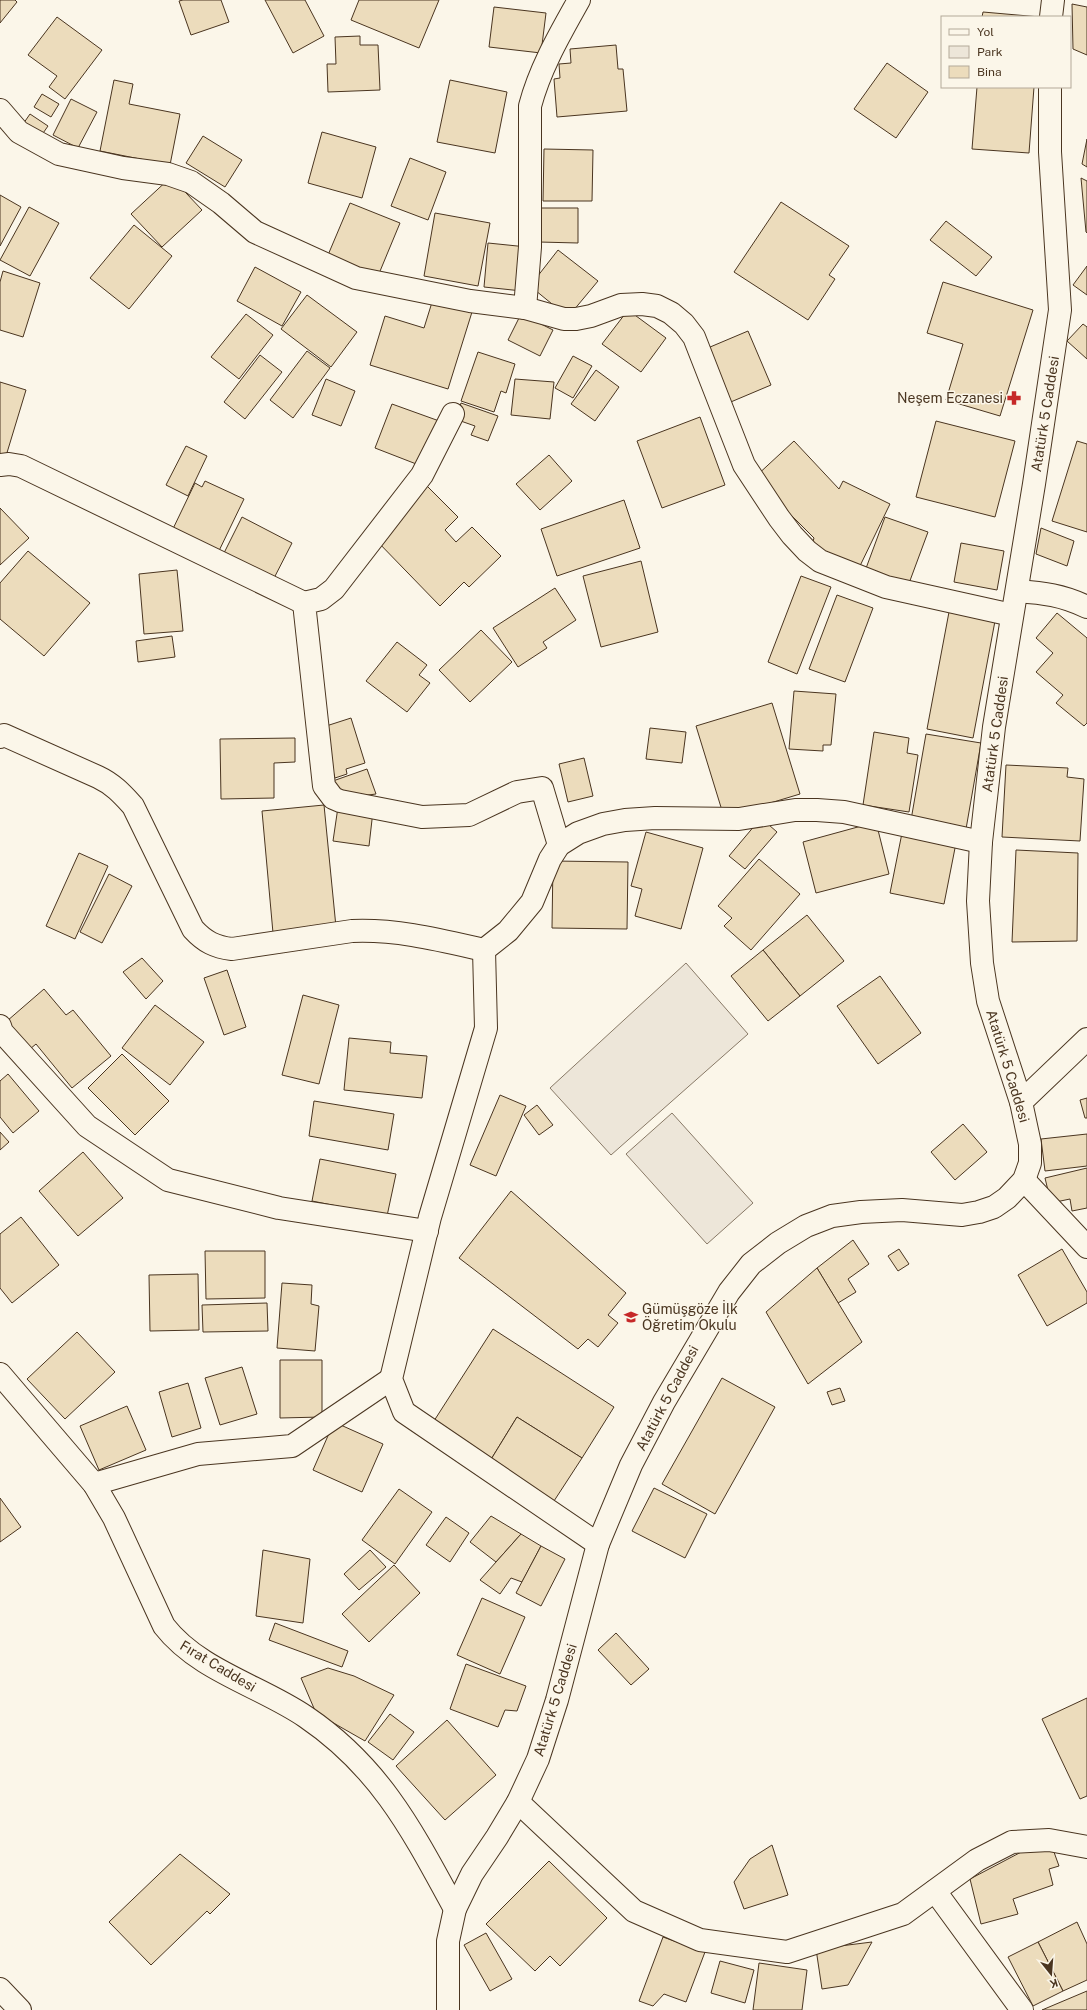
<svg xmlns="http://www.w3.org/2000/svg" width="1087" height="2010" viewBox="0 0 1087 2010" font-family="'Public Sans',sans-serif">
<rect width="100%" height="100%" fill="#fbf6e9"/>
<g fill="#ede6d9" stroke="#887966">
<path d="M 686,963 L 748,1034 L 611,1155 L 550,1088 Z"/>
<path d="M 672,1113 L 753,1203 L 707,1244 L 626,1154 Z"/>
</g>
<g fill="#ecdcbc" stroke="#4a3520">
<path d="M 0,0 L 15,0 L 17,2 L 0,23 Z"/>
<path d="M 183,0 L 221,0 L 229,22 L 191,35 L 179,1 Z"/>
<path d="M 265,0 L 305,0 L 324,36 L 293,53 Z"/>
<path d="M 359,0 L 439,0 L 419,48 L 351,20 Z"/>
<path d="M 1072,4 L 1087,7 L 1087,55 L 1073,49 Z"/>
<path d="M 494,7 L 546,13 L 541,53 L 489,47 Z"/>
<path d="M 983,12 L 1040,17 L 982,17 Z"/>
<path d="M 57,17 L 102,50 L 65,99 L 49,87 L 57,76 L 28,55 Z"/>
<path d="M 360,36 L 360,45 L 378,45 L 380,90 L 328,92 L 327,64 L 336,64 L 335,37 Z"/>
<path d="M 616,45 L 618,69 L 623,69 L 627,111 L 557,117 L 554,79 L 560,78 L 559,64 L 571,63 L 570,49 Z"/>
<path d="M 887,63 L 928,92 L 896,138 L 854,109 Z"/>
<path d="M 114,80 L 133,84 L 129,104 L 180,114 L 170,165 L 100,151 Z"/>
<path d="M 450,80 L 507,92 L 495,153 L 437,142 Z"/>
<path d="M 977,87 L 1034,87 L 1029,153 L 972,149 Z"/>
<path d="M 42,94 L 59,104 L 51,117 L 34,107 Z"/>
<path d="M 71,99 L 97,112 L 78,148 L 53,135 Z"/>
<path d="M 30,114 L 48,126 L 39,139 L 21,127 Z"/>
<path d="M 322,132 L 376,147 L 362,198 L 308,183 Z"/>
<path d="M 203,136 L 242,160 L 225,187 L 186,163 Z"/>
<path d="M 1087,139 L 1087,167 L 1082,164 Z"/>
<path d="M 544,149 L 593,150 L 592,201 L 543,201 Z"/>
<path d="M 410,158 L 446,172 L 428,220 L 391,206 Z"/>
<path d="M 171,177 L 202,210 L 162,247 L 131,214 Z"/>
<path d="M 1081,178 L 1087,181 L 1087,233 L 1086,232 Z"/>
<path d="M 0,195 L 21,207 L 0,246 Z"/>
<path d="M 781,202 L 849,246 L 829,275 L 835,279 L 808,320 L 734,272 Z"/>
<path d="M 350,203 L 400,223 L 378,276 L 328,255 Z"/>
<path d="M 29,207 L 59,223 L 30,276 L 0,260 Z"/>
<path d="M 540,208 L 578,208 L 578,243 L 539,242 Z"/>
<path d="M 435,213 L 490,223 L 478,286 L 424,276 Z"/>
<path d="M 946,221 L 992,257 L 976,276 L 930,240 Z"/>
<path d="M 134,225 L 172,256 L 129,309 L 90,278 Z"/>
<path d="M 488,243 L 527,247 L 522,291 L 484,287 Z"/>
<path d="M 558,250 L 598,281 L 568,317 L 530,286 Z"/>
<path d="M 1087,266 L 1087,295 L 1073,285 Z"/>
<path d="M 255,267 L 301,292 L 282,326 L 237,301 Z"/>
<path d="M 3,271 L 40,283 L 23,337 L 0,330 L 0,282 Z"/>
<path d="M 943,282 L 1033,310 L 1000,416 L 946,400 L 963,344 L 927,333 Z"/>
<path d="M 307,295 L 357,332 L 331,367 L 281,329 Z"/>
<path d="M 433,299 L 472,312 L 448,389 L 370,365 L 385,316 L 424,328 Z"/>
<path d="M 628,310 L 666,338 L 641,372 L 602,344 Z"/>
<path d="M 246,314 L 273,335 L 239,379 L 211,357 Z"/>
<path d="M 521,314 L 553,330 L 540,356 L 508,340 Z"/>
<path d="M 1083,324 L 1087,327 L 1087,359 L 1067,341 Z"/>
<path d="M 748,331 L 771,385 L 726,404 L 703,350 Z"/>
<path d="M 307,351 L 330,368 L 293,418 L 270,400 Z"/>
<path d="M 478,352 L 515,364 L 506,393 L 501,391 L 494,412 L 461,401 Z"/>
<path d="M 260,355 L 282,372 L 245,419 L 224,402 Z"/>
<path d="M 573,356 L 592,366 L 573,398 L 555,388 Z"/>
<path d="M 596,370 L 619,387 L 595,421 L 571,404 Z"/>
<path d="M 326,379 L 355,391 L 341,426 L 312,415 Z"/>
<path d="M 515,379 L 554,382 L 550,419 L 511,415 Z"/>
<path d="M 0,382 L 26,390 L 6,456 L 0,454 Z"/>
<path d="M 461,403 L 498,416 L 488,441 L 471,435 L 475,426 L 455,419 Z"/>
<path d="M 392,404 L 442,422 L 424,467 L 375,448 Z"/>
<path d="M 700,417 L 725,485 L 662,508 L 637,441 Z"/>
<path d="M 936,421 L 1015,441 L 995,517 L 916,497 Z"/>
<path d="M 794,441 L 839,489 L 843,481 L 890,504 L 858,570 L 811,548 L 814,538 L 754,478 Z"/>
<path d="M 1077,441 L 1087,444 L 1087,532 L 1052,521 Z"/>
<path d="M 186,446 L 207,456 L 188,496 L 166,485 Z"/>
<path d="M 549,455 L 572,481 L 540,510 L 516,484 Z"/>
<path d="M 205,481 L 244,499 L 216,557 L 170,535 L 195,483 L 202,487 Z"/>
<path d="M 427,486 L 458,517 L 445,530 L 456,542 L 472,527 L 501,556 L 469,587 L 464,582 L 440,606 L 374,538 Z"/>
<path d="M 624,500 L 640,548 L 557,576 L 541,529 Z"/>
<path d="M 0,508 L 29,538 L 0,565 Z"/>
<path d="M 242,517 L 292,543 L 271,584 L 221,559 Z"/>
<path d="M 885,517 L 928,532 L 908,586 L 865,571 Z"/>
<path d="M 1041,528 L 1074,541 L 1067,566 L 1036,554 Z"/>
<path d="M 961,543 L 1004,551 L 997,590 L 954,582 Z"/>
<path d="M 28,551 L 90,603 L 44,656 L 0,619 L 0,583 Z"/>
<path d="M 641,561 L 658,632 L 601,647 L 583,576 Z"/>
<path d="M 177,570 L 183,631 L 144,634 L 139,574 Z"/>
<path d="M 801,576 L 831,587 L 797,674 L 768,662 Z"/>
<path d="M 555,588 L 576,620 L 543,642 L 547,648 L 518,667 L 493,628 Z"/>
<path d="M 837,595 L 873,608 L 845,682 L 809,669 Z"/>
<path d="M 949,612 L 995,621 L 973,738 L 927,729 Z"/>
<path d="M 1057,613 L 1087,638 L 1087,723 L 1084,726 L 1056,703 L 1063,695 L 1036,672 L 1053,653 L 1036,638 Z"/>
<path d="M 481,630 L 512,662 L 470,702 L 439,670 Z"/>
<path d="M 172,636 L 175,657 L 138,662 L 136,641 Z"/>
<path d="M 397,642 L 427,665 L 419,675 L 430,683 L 407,712 L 366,681 Z"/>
<path d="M 794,691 L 836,694 L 831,745 L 823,745 L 823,751 L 789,749 Z"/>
<path d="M 772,703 L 800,794 L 724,817 L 696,726 Z"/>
<path d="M 351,718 L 365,763 L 346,769 L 347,774 L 335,778 L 320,728 Z"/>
<path d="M 650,728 L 686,732 L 682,763 L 646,759 Z"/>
<path d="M 874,732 L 909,738 L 907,753 L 918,755 L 909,812 L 863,805 Z"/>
<path d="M 926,734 L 981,743 L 966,829 L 911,820 Z"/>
<path d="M 295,738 L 295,762 L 274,763 L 274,798 L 221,799 L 220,739 Z"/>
<path d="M 584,758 L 593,796 L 568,802 L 559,764 Z"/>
<path d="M 1006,765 L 1068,768 L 1067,777 L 1084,779 L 1080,841 L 1002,837 Z"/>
<path d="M 367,769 L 376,794 L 338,799 L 330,782 Z"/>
<path d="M 324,805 L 336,927 L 273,933 L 262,811 Z"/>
<path d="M 338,807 L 373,811 L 369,846 L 333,841 Z"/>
<path d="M 761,818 L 777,832 L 745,869 L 729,856 Z"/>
<path d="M 876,822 L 889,874 L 816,893 L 803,842 Z"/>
<path d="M 646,832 L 703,848 L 681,929 L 635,916 L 642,889 L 631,886 Z"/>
<path d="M 902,833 L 956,843 L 944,904 L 890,893 Z"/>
<path d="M 1016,850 L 1078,853 L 1077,941 L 1012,942 Z"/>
<path d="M 79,853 L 108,866 L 75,939 L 46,926 Z"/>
<path d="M 759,859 L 800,894 L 751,950 L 724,926 L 732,918 L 718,906 Z"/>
<path d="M 553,861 L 628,862 L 627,929 L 552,928 Z"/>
<path d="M 109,874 L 132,886 L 102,943 L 80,932 Z"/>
<path d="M 807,915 L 844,961 L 800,996 L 763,950 Z"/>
<path d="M 763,950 L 800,996 L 768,1021 L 731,976 Z"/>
<path d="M 142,958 L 163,981 L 146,999 L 123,972 Z"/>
<path d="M 227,970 L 246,1027 L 224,1035 L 204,978 Z"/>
<path d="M 880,976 L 921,1033 L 878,1064 L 837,1006 Z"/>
<path d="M 44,989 L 66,1015 L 73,1010 L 111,1056 L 72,1088 L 36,1044 L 30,1049 L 7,1021 Z"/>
<path d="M 303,995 L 339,1005 L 319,1084 L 282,1075 Z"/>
<path d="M 155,1005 L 204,1042 L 170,1085 L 122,1048 Z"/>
<path d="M 349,1038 L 391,1042 L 390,1053 L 427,1056 L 422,1098 L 344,1090 Z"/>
<path d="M 122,1054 L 169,1101 L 135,1135 L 88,1088 Z"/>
<path d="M 8,1074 L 39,1111 L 13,1133 L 0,1117 L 0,1081 Z"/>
<path d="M 500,1095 L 526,1106 L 496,1176 L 470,1165 Z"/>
<path d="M 1087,1098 L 1087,1118 L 1085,1118 L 1080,1100 Z"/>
<path d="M 314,1101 L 394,1114 L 388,1150 L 309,1136 Z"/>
<path d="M 537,1105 L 553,1125 L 539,1135 L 524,1115 Z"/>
<path d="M 963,1124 L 987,1152 L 955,1180 L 931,1152 Z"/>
<path d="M 0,1132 L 9,1142 L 0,1150 Z"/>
<path d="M 1087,1134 L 1087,1166 L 1045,1171 L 1041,1139 Z"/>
<path d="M 83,1152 L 123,1198 L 78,1236 L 39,1191 Z"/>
<path d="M 320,1159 L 396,1174 L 387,1216 L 312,1201 Z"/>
<path d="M 1087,1168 L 1087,1208 L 1072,1211 L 1070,1199 L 1051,1203 L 1045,1178 Z"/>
<path d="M 511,1191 L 626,1293 L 608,1315 L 618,1323 L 598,1347 L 588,1339 L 578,1349 L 459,1258 Z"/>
<path d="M 21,1217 L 59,1265 L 12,1303 L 0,1288 L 0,1234 Z"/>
<path d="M 853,1240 L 869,1264 L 848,1279 L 856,1292 L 838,1303 L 817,1268 Z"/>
<path d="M 899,1249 L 909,1264 L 898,1271 L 888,1256 Z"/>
<path d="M 1062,1249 L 1087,1292 L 1087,1303 L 1047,1326 L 1018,1275 Z"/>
<path d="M 205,1251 L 265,1251 L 265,1298 L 206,1299 Z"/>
<path d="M 817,1268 L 862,1342 L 808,1384 L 766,1312 Z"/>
<path d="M 198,1274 L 199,1330 L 150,1331 L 149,1275 Z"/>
<path d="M 282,1283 L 312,1285 L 311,1304 L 319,1306 L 315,1351 L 277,1348 Z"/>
<path d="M 267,1303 L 268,1331 L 203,1332 L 202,1305 Z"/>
<path d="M 493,1329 L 614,1407 L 582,1458 L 517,1417 L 490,1461 L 432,1424 Z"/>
<path d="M 77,1332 L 115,1372 L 65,1419 L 27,1379 Z"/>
<path d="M 280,1360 L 322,1360 L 322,1417 L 280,1418 Z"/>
<path d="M 242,1367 L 257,1414 L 220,1425 L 205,1378 Z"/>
<path d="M 722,1378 L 775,1407 L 715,1514 L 662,1484 Z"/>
<path d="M 188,1383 L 201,1428 L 172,1437 L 159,1392 Z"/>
<path d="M 840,1388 L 845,1401 L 832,1405 L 827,1392 Z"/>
<path d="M 127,1406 L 146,1450 L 99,1470 L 80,1426 Z"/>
<path d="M 517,1417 L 582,1458 L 554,1501 L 490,1461 Z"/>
<path d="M 334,1422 L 383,1444 L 362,1492 L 313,1470 Z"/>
<path d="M 654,1488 L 707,1514 L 685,1558 L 632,1531 Z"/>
<path d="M 399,1489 L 432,1512 L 395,1564 L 362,1540 Z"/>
<path d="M 0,1498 L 21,1527 L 0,1542 Z"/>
<path d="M 491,1516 L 521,1534 L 496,1562 L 470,1542 Z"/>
<path d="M 446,1517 L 469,1533 L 450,1562 L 426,1545 Z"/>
<path d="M 521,1534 L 541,1546 L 522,1582 L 511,1578 L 500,1594 L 480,1580 Z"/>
<path d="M 541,1546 L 565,1559 L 541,1606 L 516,1593 Z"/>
<path d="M 263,1550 L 310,1559 L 303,1623 L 256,1616 Z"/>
<path d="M 370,1550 L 386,1567 L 359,1590 L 344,1574 Z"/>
<path d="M 394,1565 L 420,1593 L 369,1642 L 342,1614 Z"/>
<path d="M 482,1598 L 525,1617 L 500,1674 L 457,1655 Z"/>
<path d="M 275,1623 L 348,1651 L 342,1667 L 269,1640 Z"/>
<path d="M 616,1633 L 649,1669 L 631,1685 L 598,1650 Z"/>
<path d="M 466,1664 L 526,1686 L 517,1711 L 505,1710 L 498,1727 L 450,1709 Z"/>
<path d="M 328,1668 L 354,1676 L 394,1695 L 365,1741 L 316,1713 L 301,1678 Z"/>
<path d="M 1087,1698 L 1087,1796 L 1080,1799 L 1042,1719 Z"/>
<path d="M 390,1714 L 414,1732 L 393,1760 L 368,1742 Z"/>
<path d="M 447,1720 L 496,1775 L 445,1820 L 396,1766 Z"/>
<path d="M 1050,1841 L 1059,1866 L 1049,1869 L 1053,1885 L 1013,1899 L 1018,1914 L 981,1924 L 970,1879 L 1025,1850 Z"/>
<path d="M 772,1845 L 788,1895 L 744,1909 L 734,1882 L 750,1859 Z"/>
<path d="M 180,1854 L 230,1894 L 210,1914 L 207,1911 L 151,1965 L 109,1922 Z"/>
<path d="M 549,1861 L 607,1918 L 560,1966 L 550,1956 L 535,1971 L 486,1924 Z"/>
<path d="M 1077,1922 L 1087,1944 L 1087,1980 L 1063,1991 L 1038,1942 Z"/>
<path d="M 486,1933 L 512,1979 L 490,1991 L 464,1945 Z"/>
<path d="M 663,1937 L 705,1952 L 686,2002 L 664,1994 L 653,2006 L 639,2001 Z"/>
<path d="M 872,1942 L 848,1985 L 822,1989 L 816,1949 Z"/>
<path d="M 1038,1942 L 1063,1991 L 1033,2006 L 1008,1957 Z"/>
<path d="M 720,1961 L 754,1970 L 745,2003 L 711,1993 Z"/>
<path d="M 759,1963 L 807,1970 L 802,2010 L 753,2010 Z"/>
<path d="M 1087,1991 L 1087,2010 L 1042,2010 Z"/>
</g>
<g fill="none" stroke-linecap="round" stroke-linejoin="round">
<defs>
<g id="minor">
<path d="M 0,110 L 19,132 L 59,154 L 123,168 L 168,174 L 191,182 L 221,203 L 255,232 L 356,278 L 470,301 L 525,308 L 564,319 L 576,319 L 591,316 L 621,305 L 642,304 L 657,306 L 671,313 L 684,324 L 694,337 L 744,465 L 779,518 L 792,535 L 807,551 L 820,561 L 886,587 L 1012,615"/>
<path d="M 525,308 L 530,247 L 530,106 C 540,68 560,34 579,0"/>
<path d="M 453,414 L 422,475 L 334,589 L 321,599 L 304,603 L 324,786 L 333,798 L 340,801 L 422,817 L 469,815 L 517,792 L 542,788 L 559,845"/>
<path d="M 0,465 L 9,464 L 21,466 L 304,603"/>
<path d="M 1017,591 C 1044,593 1062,595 1087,607"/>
<path d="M 0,737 L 4,735 L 98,777 C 113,784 122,794 133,806 L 193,929 C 205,942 215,947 232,949 L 352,931 C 397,929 440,940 484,950"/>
<path d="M 0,1026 L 2,1032 L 87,1126 L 168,1180 L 279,1208 L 427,1231"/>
<path d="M 1021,1102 L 1087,1039"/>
<path d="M 1024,1180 L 1087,1247"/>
<path d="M 0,1374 L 94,1484 L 114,1518 L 164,1626 C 199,1671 261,1686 306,1717 C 381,1768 413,1832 455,1909"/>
<path d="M 94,1484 L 198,1454 L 292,1446 L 391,1379"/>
<path d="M 598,1544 L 404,1412 L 391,1379 L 430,1217 L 486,1028 L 484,950 L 508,931 L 532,902 L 550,859 L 559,845 L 578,833 L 603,824 L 625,820 L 655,818 L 739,819 L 795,810 L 817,810 L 844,812 L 981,842"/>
<path d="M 518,1802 L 634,1911 L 700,1940 L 787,1952 L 903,1914 L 977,1860 L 1012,1842 L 1049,1840 L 1087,1847"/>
<path d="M 935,1891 L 1022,2010"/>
<path d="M 0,1989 L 20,2010"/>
</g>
<g id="major">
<path d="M 1051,17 L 1053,0"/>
<path d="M 448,2010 L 448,1941 L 455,1909 L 472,1874 L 497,1837 L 518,1802 L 538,1759 L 557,1700 L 598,1544 L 631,1465 L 664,1402 L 729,1292 L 751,1264 L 778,1243 L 806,1226 L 832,1216 L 861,1212 L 902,1210 L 962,1215 L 979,1212 L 994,1207 L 1007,1198 L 1024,1180 L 1030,1163 L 1030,1144 L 1021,1102 L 988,1001 L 982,963 L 978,901 L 981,842 L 994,727 L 1034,484 L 1060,310 L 1050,152 L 1050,87"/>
</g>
</defs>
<use href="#minor" stroke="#4a3520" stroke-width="24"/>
<use href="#major" stroke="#4a3520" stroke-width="24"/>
<use href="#minor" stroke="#fbf6e9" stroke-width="22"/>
<use href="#major" stroke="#fbf6e9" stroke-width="22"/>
</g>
<defs>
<symbol id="pharmacy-bare" viewBox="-9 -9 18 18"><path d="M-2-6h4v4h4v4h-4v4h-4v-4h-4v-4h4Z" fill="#c62828" stroke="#fbf6e9" stroke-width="2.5" paint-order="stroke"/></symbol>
<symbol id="school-bare" viewBox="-9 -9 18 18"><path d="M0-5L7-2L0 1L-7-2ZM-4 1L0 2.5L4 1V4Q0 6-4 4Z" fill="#c62828" stroke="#fbf6e9" stroke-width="2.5" paint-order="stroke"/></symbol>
</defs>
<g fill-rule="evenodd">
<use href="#pharmacy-bare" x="1004" y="388" width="20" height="20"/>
<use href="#school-bare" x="621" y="1307" width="20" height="20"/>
</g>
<g text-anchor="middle" stroke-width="3" stroke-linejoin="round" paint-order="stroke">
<g font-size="14" fill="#4a3520" stroke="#fbf6e9" text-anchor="end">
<text x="1003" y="403">Neşem Eczanesi</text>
<text x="642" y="1314" text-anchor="start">Gümüşgöze İlk<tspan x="642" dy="16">Öğretim Okulu</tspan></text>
</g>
<g font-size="14" fill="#4a3520" stroke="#fbf6e9">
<text transform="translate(1045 414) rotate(-81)" y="5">Atatürk 5 Caddesi</text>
<text transform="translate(995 734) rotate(-82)" y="5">Atatürk 5 Caddesi</text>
<text transform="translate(1008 1066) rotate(73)" y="5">Atatürk 5 Caddesi</text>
<text transform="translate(667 1398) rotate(-62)" y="5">Atatürk 5 Caddesi</text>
<text transform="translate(218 1666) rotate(31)" y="5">Fırat Caddesi</text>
<text transform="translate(555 1700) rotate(-73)" y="5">Atatürk 5 Caddesi</text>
</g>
</g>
<rect x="941" y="16" width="130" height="72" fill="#fbf6e9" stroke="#b4a999"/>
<rect x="949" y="29" width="20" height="6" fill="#fbf6e9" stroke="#b4a999"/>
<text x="977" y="36" font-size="12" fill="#4a3520">Yol</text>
<rect x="949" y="46" width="20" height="12" fill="#ede6d9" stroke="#b4a999"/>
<text x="977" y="56" font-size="12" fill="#4a3520">Park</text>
<rect x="949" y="66" width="20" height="12" fill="#ecdcbc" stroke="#b4a999"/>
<text x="977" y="76" font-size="12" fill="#4a3520">Bina</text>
<g transform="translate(1051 1974) rotate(163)" stroke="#fbf6e9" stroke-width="3" paint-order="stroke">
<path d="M0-3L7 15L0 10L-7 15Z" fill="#4a3520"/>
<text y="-6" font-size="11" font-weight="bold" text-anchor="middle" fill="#4a3520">K</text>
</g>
</svg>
